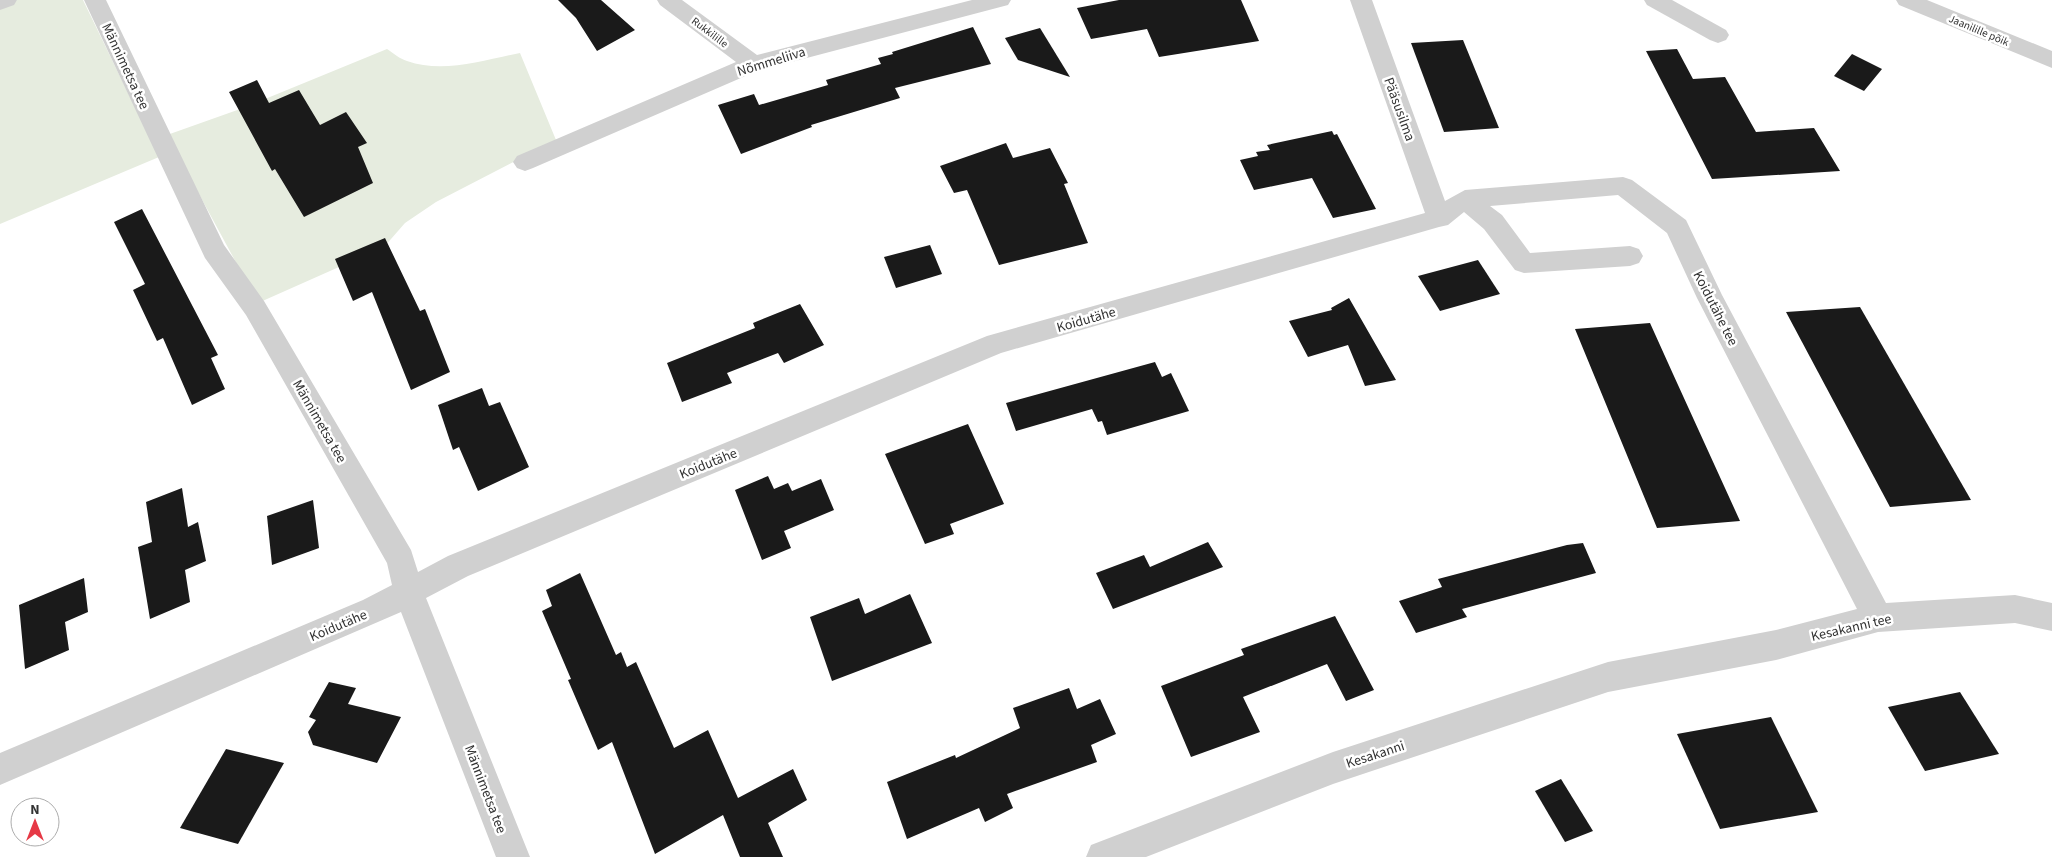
<svg xmlns="http://www.w3.org/2000/svg" width="2052" height="857" viewBox="0 0 2052 857" font-family="'Source Sans 3',sans-serif">
<rect width="100%" height="100%" fill="#fff"/>
<g fill="#e6ecdf">
<path d="M 17,0 L 83,0 L 159,157 L 0,224 L 0,9 Z"/>
<path d="M 387,49 C 393,53 400,59 407,61 C 443,74 484,60 520,53 L 556,140 L 436,202 L 405,223 L 384,247 L 258,303 L 167,135 L 243,108 Z"/>
</g>
<g fill="#1a1a1a">
<path d="M 558,0 L 601,0 L 635,30 L 597,51 L 576,18 Z"/>
<path d="M 1119,0 L 1241,0 L 1259,41 L 1159,57 L 1147,29 L 1091,39 L 1077,8 Z"/>
<path d="M 973,27 L 991,64 L 895,88 L 900,98 L 811,125 L 812,127 L 741,154 L 718,105 L 754,94 L 759,105 L 828,85 L 826,80 L 881,64 L 878,58 L 893,54 L 892,52 Z"/>
<path d="M 1040,28 L 1070,77 L 1018,60 L 1005,38 Z"/>
<path d="M 1463,40 L 1499,128 L 1444,132 L 1411,43 Z"/>
<path d="M 1677,49 L 1693,79 L 1725,77 L 1756,132 L 1814,128 L 1840,171 L 1712,179 L 1646,51 Z"/>
<path d="M 1852,54 L 1882,69 L 1864,91 L 1834,76 Z"/>
<path d="M 257,80 L 269,103 L 299,90 L 320,125 L 346,112 L 367,143 L 358,147 L 373,183 L 304,217 L 275,169 L 272,171 L 229,92 Z"/>
<path d="M 1332,131 L 1334,135 L 1337,134 L 1376,209 L 1333,218 L 1312,178 L 1254,190 L 1240,160 L 1258,156 L 1256,152 L 1270,150 L 1267,145 Z"/>
<path d="M 1006,143 L 1013,158 L 1050,148 L 1068,183 L 1064,184 L 1088,243 L 999,265 L 967,190 L 954,193 L 940,166 Z"/>
<path d="M 142,209 L 218,355 L 211,358 L 225,389 L 192,405 L 163,338 L 157,341 L 133,290 L 145,284 L 114,222 Z"/>
<path d="M 385,238 L 420,311 L 425,309 L 450,372 L 411,390 L 372,292 L 353,301 L 335,259 Z"/>
<path d="M 930,245 L 942,274 L 896,288 L 884,257 Z"/>
<path d="M 1478,260 L 1500,294 L 1440,311 L 1418,276 Z"/>
<path d="M 1349,298 L 1396,380 L 1365,386 L 1348,345 L 1308,357 L 1289,321 L 1332,310 L 1331,308 Z"/>
<path d="M 800,304 L 824,345 L 784,363 L 778,353 L 727,373 L 732,383 L 682,402 L 667,363 L 755,328 L 753,323 Z"/>
<path d="M 1860,307 L 1971,500 L 1890,507 L 1786,312 Z"/>
<path d="M 1650,323 L 1673,374 L 1740,521 L 1657,528 L 1575,329 Z"/>
<path d="M 1155,362 L 1162,377 L 1171,373 L 1189,411 L 1107,435 L 1102,421 L 1098,422 L 1092,409 L 1016,431 L 1006,403 Z"/>
<path d="M 482,388 L 489,406 L 500,402 L 529,467 L 478,491 L 459,447 L 453,450 L 438,405 Z"/>
<path d="M 968,424 L 1004,504 L 950,524 L 954,534 L 925,544 L 885,454 Z"/>
<path d="M 768,476 L 774,489 L 788,483 L 792,491 L 821,479 L 834,510 L 784,531 L 791,548 L 762,560 L 735,490 Z"/>
<path d="M 182,488 L 188,527 L 198,522 L 206,561 L 185,570 L 190,602 L 150,619 L 138,547 L 152,542 L 146,502 Z"/>
<path d="M 313,500 L 319,548 L 272,565 L 267,516 Z"/>
<path d="M 1208,542 L 1223,567 L 1113,609 L 1096,573 L 1144,555 L 1150,567 Z"/>
<path d="M 1583,543 L 1596,573 L 1462,609 L 1467,617 L 1416,633 L 1399,601 L 1442,587 L 1438,579 L 1567,545 Z"/>
<path d="M 580,573 L 616,655 L 621,652 L 627,667 L 636,662 L 674,748 L 708,730 L 738,798 L 793,769 L 807,800 L 768,823 L 783,857 L 740,857 L 723,815 L 655,854 L 612,742 L 598,750 L 568,680 L 571,679 L 542,611 L 552,606 L 546,590 Z"/>
<path d="M 84,578 L 88,612 L 65,622 L 69,650 L 25,669 L 19,605 Z"/>
<path d="M 910,594 L 932,643 L 832,681 L 810,617 L 859,598 L 865,614 Z"/>
<path d="M 1335,616 L 1374,690 L 1346,701 L 1327,664 L 1243,697 L 1260,732 L 1191,757 L 1161,686 L 1244,655 L 1241,649 Z"/>
<path d="M 329,682 L 356,688 L 348,704 L 401,717 L 377,763 L 313,745 L 308,732 L 316,720 L 309,717 Z"/>
<path d="M 1069,688 L 1077,709 L 1100,699 L 1116,734 L 1091,745 L 1097,762 L 1007,794 L 1013,808 L 985,822 L 979,808 L 907,839 L 887,782 L 955,755 L 956,758 L 1020,728 L 1013,708 Z"/>
<path d="M 1960,692 L 1999,754 L 1925,771 L 1888,707 Z"/>
<path d="M 1771,717 L 1818,812 L 1720,829 L 1677,734 Z"/>
<path d="M 226,749 L 284,763 L 238,844 L 180,828 Z"/>
<path d="M 1561,779 L 1593,831 L 1565,842 L 1535,791 Z"/>
</g>
<g fill="none" stroke-linecap="round" stroke-linejoin="round">
<g fill="#d0d0d0" fill-rule="evenodd">
<path d="M 0,0 L 17,0 L 14,5 L 0,10 Z"/>
<path d="M 84,0 L 106,0 L 224,245 L 264,301 L 411,550 L 418,572 L 448,556 L 987,336 L 1425,213 L 1350,0 L 1372,0 L 1445,201 L 1465,190 L 1623,177 L 1632,180 L 1686,220 L 1722,295 L 1886,603 L 2015,595 L 2052,603 L 2052,631 L 2015,623 L 1878,632 L 1776,660 L 1608,692 L 1333,784 L 1146,857 L 1086,857 L 1091,845 L 1333,752 L 1608,662 L 1776,630 L 1857,609 L 1697,298 L 1667,233 L 1618,195 L 1490,206 L 1502,215 L 1530,253 L 1630,246 L 1639,249 L 1643,256 L 1639,263 L 1630,266 L 1524,273 L 1515,270 L 1484,229 L 1464,212 L 1448,225 L 1439,227 L 1001,353 L 468,576 L 426,598 L 530,857 L 496,857 L 401,612 L 0,785 L 0,753 L 363,600 L 392,585 L 387,563 L 246,315 L 205,258 Z"/>
<path d="M 657,0 L 682,0 L 757,55 L 972,0 L 1011,0 L 1008,5 L 757,71 L 533,168 L 525,171 L 517,168 L 513,162 L 517,156 L 736,62 L 660,5 Z"/>
<path d="M 1644,0 L 1672,0 L 1726,30 L 1729,35 L 1726,40 L 1718,43 L 1710,40 L 1647,5 Z"/>
<path d="M 1896,0 L 1927,0 L 2052,51 L 2052,68 L 1899,5 Z"/>
</g>
</g>
<g text-anchor="middle" stroke-width="5" stroke-linejoin="round" paint-order="stroke">
<g font-size="11" fill="#333" stroke="#fff">
<text transform="translate(1979 30) rotate(23)" y="4">Jaanilille põik</text>
<text transform="translate(710 32) rotate(37)" y="4">Rukkilille</text>
</g>
<g font-size="14" fill="#333" stroke="#fff">
<text transform="translate(771 61) rotate(-17)" y="5">Nõmmeliiva</text>
<text transform="translate(126 66) rotate(65)" y="5">Männimetsa tee</text>
<text transform="translate(1400 109) rotate(70)" y="5">Pääsusilma</text>
<text transform="translate(1716 308) rotate(63)" y="5">Koidutähe tee</text>
<text transform="translate(1086 319) rotate(-16)" y="5">Koidutähe</text>
<text transform="translate(320 421) rotate(60)" y="5">Männimetsa tee</text>
<text transform="translate(708 463) rotate(-22)" y="5">Koidutähe</text>
<text transform="translate(338 625) rotate(-23)" y="5">Koidutähe</text>
<text transform="translate(1851 627) rotate(-13)" y="5">Kesakanni tee</text>
<text transform="translate(1375 754) rotate(-18)" y="5">Kesakanni</text>
<text transform="translate(486 789) rotate(69)" y="5">Männimetsa tee</text>
</g>
</g>
<g transform="translate(35 822)"><circle r="24" fill="#ffffff" stroke="#adadad"/>
<path d="M0-4L9 19L0 12L-9 19Z" fill="#e63946"/>
<text y="-8" font-size="14" font-weight="bold" text-anchor="middle" fill="#333333">N</text>
</g>
</svg>
